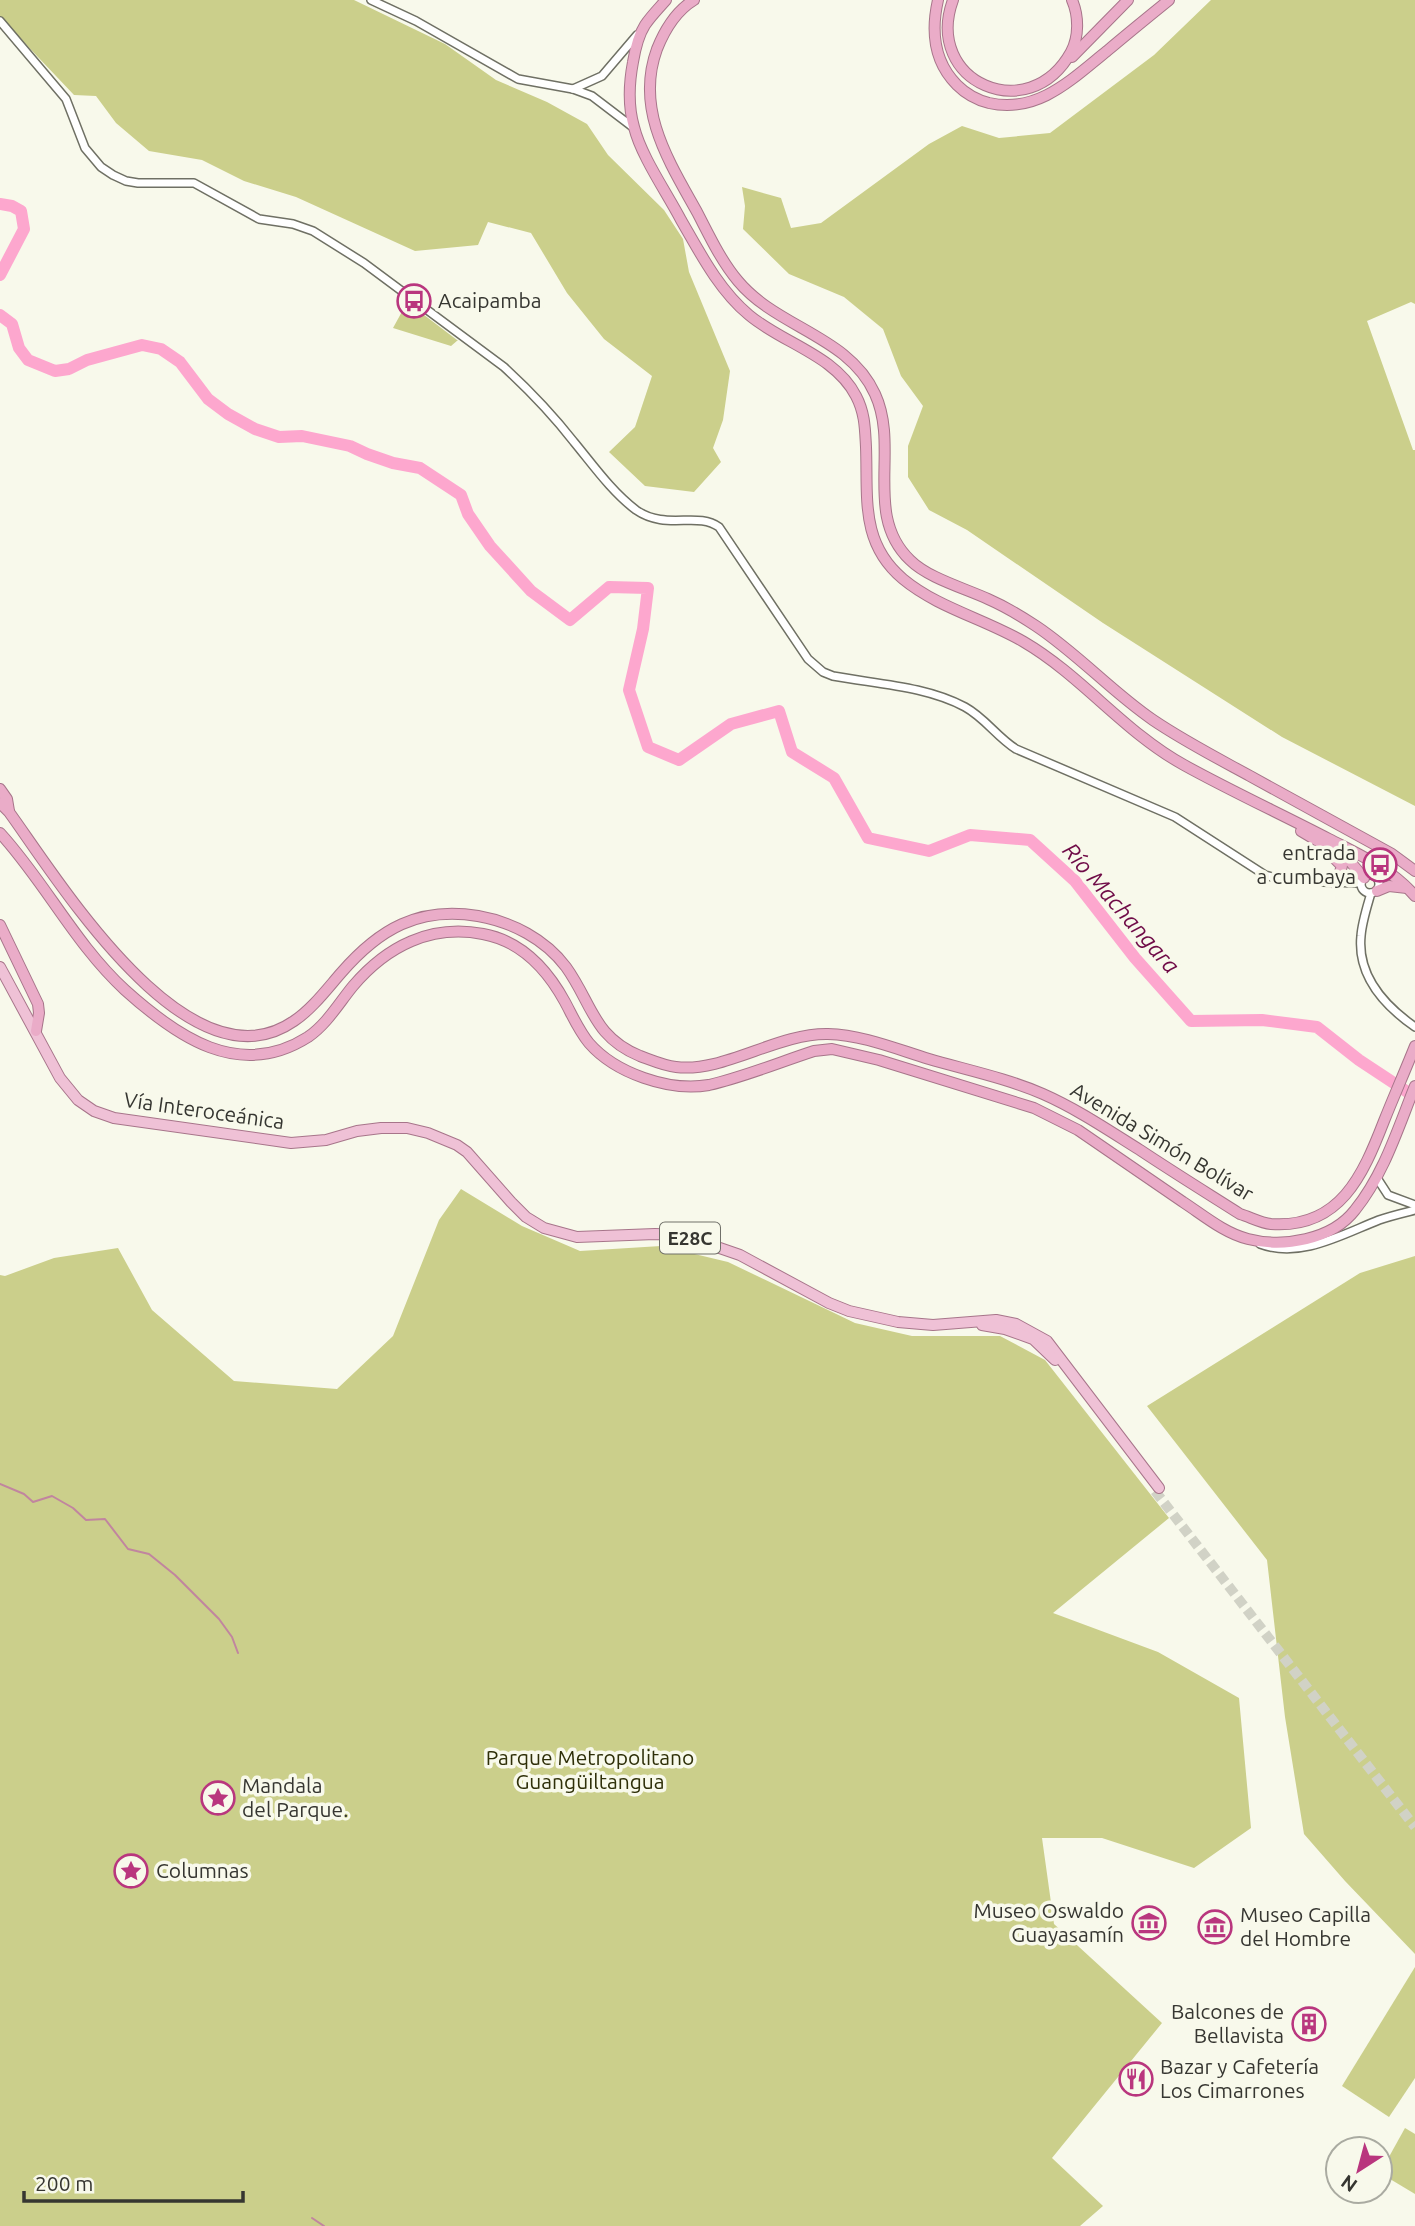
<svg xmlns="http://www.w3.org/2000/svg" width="1415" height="2226" viewBox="0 0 1415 2226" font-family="Ubuntu,sans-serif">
<rect width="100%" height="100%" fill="#f8f9eb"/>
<g fill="#cbcf8b">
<path d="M 0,0 L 354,0 L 445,44 L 496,80 L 547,102 L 587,124 L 608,155 L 664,210 L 683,239 L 689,272 L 730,371 L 723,420 L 713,448 L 721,462 L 694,492 L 645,486 L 609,452 L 635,427 L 652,376 L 604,339 L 567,293 L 531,233 L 488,222 L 478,245 L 415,251 L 296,197 L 244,181 L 202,160 L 149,151 L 116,123 L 96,96 L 74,95 L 0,17 Z"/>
<path d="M 1211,0 L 1415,0 L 1415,304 L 1411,302 L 1367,321 L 1413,450 L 1415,450 L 1415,806 L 1282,737 L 1103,623 L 967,530 L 929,510 L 908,477 L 908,446 L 923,406 L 901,376 L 883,329 L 844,297 L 789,274 L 743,229 L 745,206 L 742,187 L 781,198 L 791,228 L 821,223 L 929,144 L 962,126 L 999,138 L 1050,133 L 1154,55 Z"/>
<path d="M 411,305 L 457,340 L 458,340 L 451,346 L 393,328 L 404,308 Z"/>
<path d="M 461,1189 L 522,1226 L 580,1251 L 661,1246 L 728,1262 L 855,1323 L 912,1336 L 1000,1336 L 1045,1360 L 1169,1518 L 1053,1613 L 1158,1652 L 1239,1698 L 1251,1828 L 1194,1868 L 1102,1838 L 1042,1838 L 1054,1924 L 1162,2023 L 1052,2158 L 1103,2206 L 1080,2226 L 0,2226 L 0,1275 L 5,1276 L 54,1258 L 118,1248 L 152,1310 L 234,1381 L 337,1389 L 393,1336 L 439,1220 Z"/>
<path d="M 1415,1256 L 1415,1954 L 1345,1881 L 1304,1834 L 1285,1717 L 1267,1560 L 1147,1406 L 1360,1273 Z"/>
<path d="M 1415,1967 L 1415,2078 L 1389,2117 L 1342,2086 Z"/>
<path d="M 1405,2128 L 1415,2134 L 1415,2194 L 1380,2173 Z"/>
</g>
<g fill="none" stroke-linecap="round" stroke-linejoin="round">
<g stroke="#c1859f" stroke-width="2">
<path d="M 0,1484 L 24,1494 L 33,1502 L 52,1496 L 73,1508 L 86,1520 L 105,1519 L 128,1549 L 149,1554 L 175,1575 L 219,1619 L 232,1637 L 238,1653"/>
<path d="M 312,2218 L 324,2226"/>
</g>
<g stroke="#fda7ce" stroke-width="12">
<path d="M 0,204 L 12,206 L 21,211 L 24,229 L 0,275"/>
<path d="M 0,315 L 12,324 L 19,348 L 28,360 L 55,371 L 69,369 L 87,360 L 142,345 L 161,349 L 180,362 L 208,399 L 228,414 L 255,429 L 279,437 L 302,436 L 350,446 L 367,454 L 393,463 L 420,468 L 461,495 L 468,514 L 490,546 L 531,591 L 570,620 L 609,587 L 648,588 L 643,629 L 629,690 L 648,747 L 679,760 L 731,724 L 779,711 L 792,752 L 834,778 L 868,838 L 929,851 L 970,835 L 1030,840 L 1075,881 L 1135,958 L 1191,1021 L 1262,1020 L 1317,1027 L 1359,1060 L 1415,1097"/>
</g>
<path stroke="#d1d2c6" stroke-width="10" stroke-dasharray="10 5" stroke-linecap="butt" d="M 1155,1491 L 1415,1827"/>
<defs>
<g id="tertiary">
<path d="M 371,0 L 416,21 L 518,79 L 573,89 L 592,96 L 634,128"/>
<path d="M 0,21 L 66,99 L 85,148 L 101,167 L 113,175 L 126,181 L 138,183 L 194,183 L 259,219 L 293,224 L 313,231 L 364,263 L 504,367 C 529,390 553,415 574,442 C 593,465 612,492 636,510 C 666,531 697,511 719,527 L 808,659 L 823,672 L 833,676 C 876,684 926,686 965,707 C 985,718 997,737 1016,749 L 1175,817 L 1265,875 L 1286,881 L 1361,883"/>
<path d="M 573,89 L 602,76 L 637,35"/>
<circle cx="1370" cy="884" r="9"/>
<path d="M 1371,893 C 1367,907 1362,922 1361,936 C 1357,976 1385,1006 1415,1027"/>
<path d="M 1377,1178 L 1388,1195 L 1415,1205"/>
<path d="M 1260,1244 C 1300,1259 1341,1235 1379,1220 C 1390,1216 1403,1213 1415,1210"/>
</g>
<g id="primary">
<path d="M 0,967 L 60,1078 L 78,1100 L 94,1111 L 114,1118 L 291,1143 L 326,1140 L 357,1131 L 381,1128 L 407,1128 L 428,1133 L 457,1145 L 467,1152 L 511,1202 L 526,1217 L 544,1228 L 577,1237 L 655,1234 L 682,1235 L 740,1255 L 829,1303 L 849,1311 L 898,1322 L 933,1325 L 996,1320 L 1016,1324 L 1047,1341 L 1159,1488"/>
<path d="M 982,1325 L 1005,1329 L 1033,1339 L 1055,1360"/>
</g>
<g id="trunk">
<path d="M 666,0 C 659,8 651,16 645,25 C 638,36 635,50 633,62 C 629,83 628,106 634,127 C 641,156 667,193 681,220 C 700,253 719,290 749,315 C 782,343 835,355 856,396 C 865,413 865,429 866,447 C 868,498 860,543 903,579 C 938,608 985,619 1024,642 C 1082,676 1124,732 1184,765 C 1231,791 1281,814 1329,839 C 1360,855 1392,869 1415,896"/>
<path d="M 694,0 C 676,11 665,29 657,49 C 635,109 668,160 697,212 C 709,235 721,261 738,281 C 777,328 849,336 875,394 C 900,448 863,515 910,560 C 928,578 964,588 988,599 C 1004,606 1021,616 1036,626 C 1078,654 1112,692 1153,720 C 1184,741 1217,758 1250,776 C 1297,802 1345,828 1392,854 L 1415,871"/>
<path d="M 938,0 C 931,31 933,61 957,85 C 965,93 977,100 989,103 C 1038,114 1072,79 1107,51 C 1127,34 1148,17 1169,0"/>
<path d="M 953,0 C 923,82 1029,128 1071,52 C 1079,37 1079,16 1072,0"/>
<path d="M 1072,57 L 1128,0"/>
<path d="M 0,789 L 7,799 L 9,811"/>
<path d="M 0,803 L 9,812 C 59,881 189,1094 294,1021 C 312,1009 327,989 341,973 C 379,929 419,906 478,916 C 512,922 545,939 566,967 C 592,1003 593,1037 640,1056 C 651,1060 665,1066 676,1067 C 724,1073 777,1033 828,1034 C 863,1035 896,1049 929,1059 C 967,1070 1006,1078 1043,1094 C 1077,1109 1108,1130 1140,1150 C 1173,1172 1207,1193 1240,1214 C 1250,1217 1261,1223 1271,1224 C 1340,1229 1363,1175 1384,1121 C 1394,1096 1405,1071 1415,1046"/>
<path d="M 1301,831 L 1348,859 L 1364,878"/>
<path d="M 0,833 C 45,882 75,944 125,990 C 176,1036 239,1081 308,1037 C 327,1024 339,1003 353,986 C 387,946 431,924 483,934 C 521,941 547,969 565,1002 C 572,1015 579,1031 589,1043 C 615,1073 669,1092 709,1085 C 744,1077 780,1062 814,1051 L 832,1049 L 879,1060 L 1034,1108 L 1078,1130 C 1113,1154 1148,1178 1183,1202 C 1203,1215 1224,1233 1248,1239 C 1283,1248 1332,1240 1355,1210 C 1384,1174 1398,1128 1415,1086"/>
<path d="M 1331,855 L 1342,866 L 1336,884"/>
<path d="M 1377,891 L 1389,886 L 1407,888"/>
<path d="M 0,925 L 38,1004 L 39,1013 L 36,1031"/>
</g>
</defs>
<use href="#tertiary" stroke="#6f7064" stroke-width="10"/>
<use href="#primary" stroke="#a7758a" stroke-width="12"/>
<use href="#trunk" stroke="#a7758a" stroke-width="12"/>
<use href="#tertiary" stroke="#fff" stroke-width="7"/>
<use href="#primary" stroke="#efc1d6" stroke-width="10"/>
<use href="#trunk" stroke="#eaacc8" stroke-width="10"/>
</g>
<defs>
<symbol id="bus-ring" viewBox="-11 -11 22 22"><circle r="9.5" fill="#f8f9eb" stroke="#b9367e" stroke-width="1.5"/><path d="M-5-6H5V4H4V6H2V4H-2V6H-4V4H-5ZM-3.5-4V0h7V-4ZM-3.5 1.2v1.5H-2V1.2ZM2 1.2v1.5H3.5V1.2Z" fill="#b9367e"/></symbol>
<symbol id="sight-ring" viewBox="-11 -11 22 22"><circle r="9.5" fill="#f8f9eb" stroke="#b9367e" stroke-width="1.5"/><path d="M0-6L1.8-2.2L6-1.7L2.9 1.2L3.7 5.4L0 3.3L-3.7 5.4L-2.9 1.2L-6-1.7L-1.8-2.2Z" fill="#b9367e"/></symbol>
<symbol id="museum-ring" viewBox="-11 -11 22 22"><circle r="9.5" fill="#f8f9eb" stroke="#b9367e" stroke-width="1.5"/><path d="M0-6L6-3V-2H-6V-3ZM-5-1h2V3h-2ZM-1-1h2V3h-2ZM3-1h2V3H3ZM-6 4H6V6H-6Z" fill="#b9367e"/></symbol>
<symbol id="building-ring" viewBox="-11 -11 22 22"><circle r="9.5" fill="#f8f9eb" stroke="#b9367e" stroke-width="1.5"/><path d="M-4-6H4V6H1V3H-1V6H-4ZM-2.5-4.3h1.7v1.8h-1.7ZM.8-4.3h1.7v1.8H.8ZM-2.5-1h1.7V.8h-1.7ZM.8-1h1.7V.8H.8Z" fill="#b9367e"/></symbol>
<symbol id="restaurant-ring" viewBox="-11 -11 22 22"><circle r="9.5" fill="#f8f9eb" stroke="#b9367e" stroke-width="1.5"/><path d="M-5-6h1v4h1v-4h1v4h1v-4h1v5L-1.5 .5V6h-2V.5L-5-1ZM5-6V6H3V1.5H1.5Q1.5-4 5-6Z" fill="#b9367e"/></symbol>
</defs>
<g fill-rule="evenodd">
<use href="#bus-ring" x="395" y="282" width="38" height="38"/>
<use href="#bus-ring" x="1361" y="846" width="38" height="38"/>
<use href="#sight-ring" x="199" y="1779" width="38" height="38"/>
<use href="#sight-ring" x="112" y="1852" width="38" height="38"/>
<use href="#museum-ring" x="1130" y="1904" width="38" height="38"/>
<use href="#museum-ring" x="1196" y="1908" width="38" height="38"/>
<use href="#building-ring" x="1290" y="2005" width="38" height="38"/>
<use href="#restaurant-ring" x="1117" y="2060" width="38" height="38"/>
</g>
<g text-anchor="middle" stroke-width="7" stroke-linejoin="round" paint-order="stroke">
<rect fill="#f8f9eb" stroke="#707069" stroke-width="2" x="660" y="1222.5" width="60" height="31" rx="5"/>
<g font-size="19" font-weight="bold" fill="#363631">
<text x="690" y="1245">E28C</text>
</g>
<g font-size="21" fill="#363631" stroke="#f8f9eb" text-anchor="start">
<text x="438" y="308">Acaipamba</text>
<text x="1356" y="860" text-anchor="end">entrada<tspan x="1356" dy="24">a cumbaya</tspan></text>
<text x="242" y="1793">Mandala<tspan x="242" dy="24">del Parque.</tspan></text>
<text x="156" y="1878">Columnas</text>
<text x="1124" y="1918" text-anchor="end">Museo Oswaldo<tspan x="1124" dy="24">Guayasamín</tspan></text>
<text x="1240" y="1922">Museo Capilla<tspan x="1240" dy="24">del Hombre</tspan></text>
<text x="1284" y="2019" text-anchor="end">Balcones de<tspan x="1284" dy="24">Bellavista</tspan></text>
<text x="1160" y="2074">Bazar y Cafetería<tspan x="1160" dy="24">Los Cimarrones</tspan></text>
</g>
<g font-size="21" fill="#363631" stroke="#f8f9eb">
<text transform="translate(204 1111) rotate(8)" y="7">Vía Interoceánica</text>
<text transform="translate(1162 1142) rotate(31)" y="7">Avenida Simón Bolívar</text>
</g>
<g font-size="21" fill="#2e2f08" stroke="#f8f9eb">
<text x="590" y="1765">Parque Metropolitano<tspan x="590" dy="24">Guangüiltangua</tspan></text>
</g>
<g font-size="23" font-style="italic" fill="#6f0b47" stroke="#f8f9eb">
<text transform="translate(1121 908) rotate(49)" y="8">Río Machangara</text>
</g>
</g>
<g transform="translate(1359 2170) rotate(216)"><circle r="33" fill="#f8f9eb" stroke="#aaaba1" stroke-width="2"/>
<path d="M0-5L12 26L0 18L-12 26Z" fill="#b9367e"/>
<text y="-10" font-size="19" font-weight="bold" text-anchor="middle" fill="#363631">N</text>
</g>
<path d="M24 2191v10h219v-10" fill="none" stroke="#363631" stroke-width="3.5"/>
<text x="35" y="2191" font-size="21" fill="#363631" stroke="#f8f9eb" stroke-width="5" paint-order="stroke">200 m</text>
</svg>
